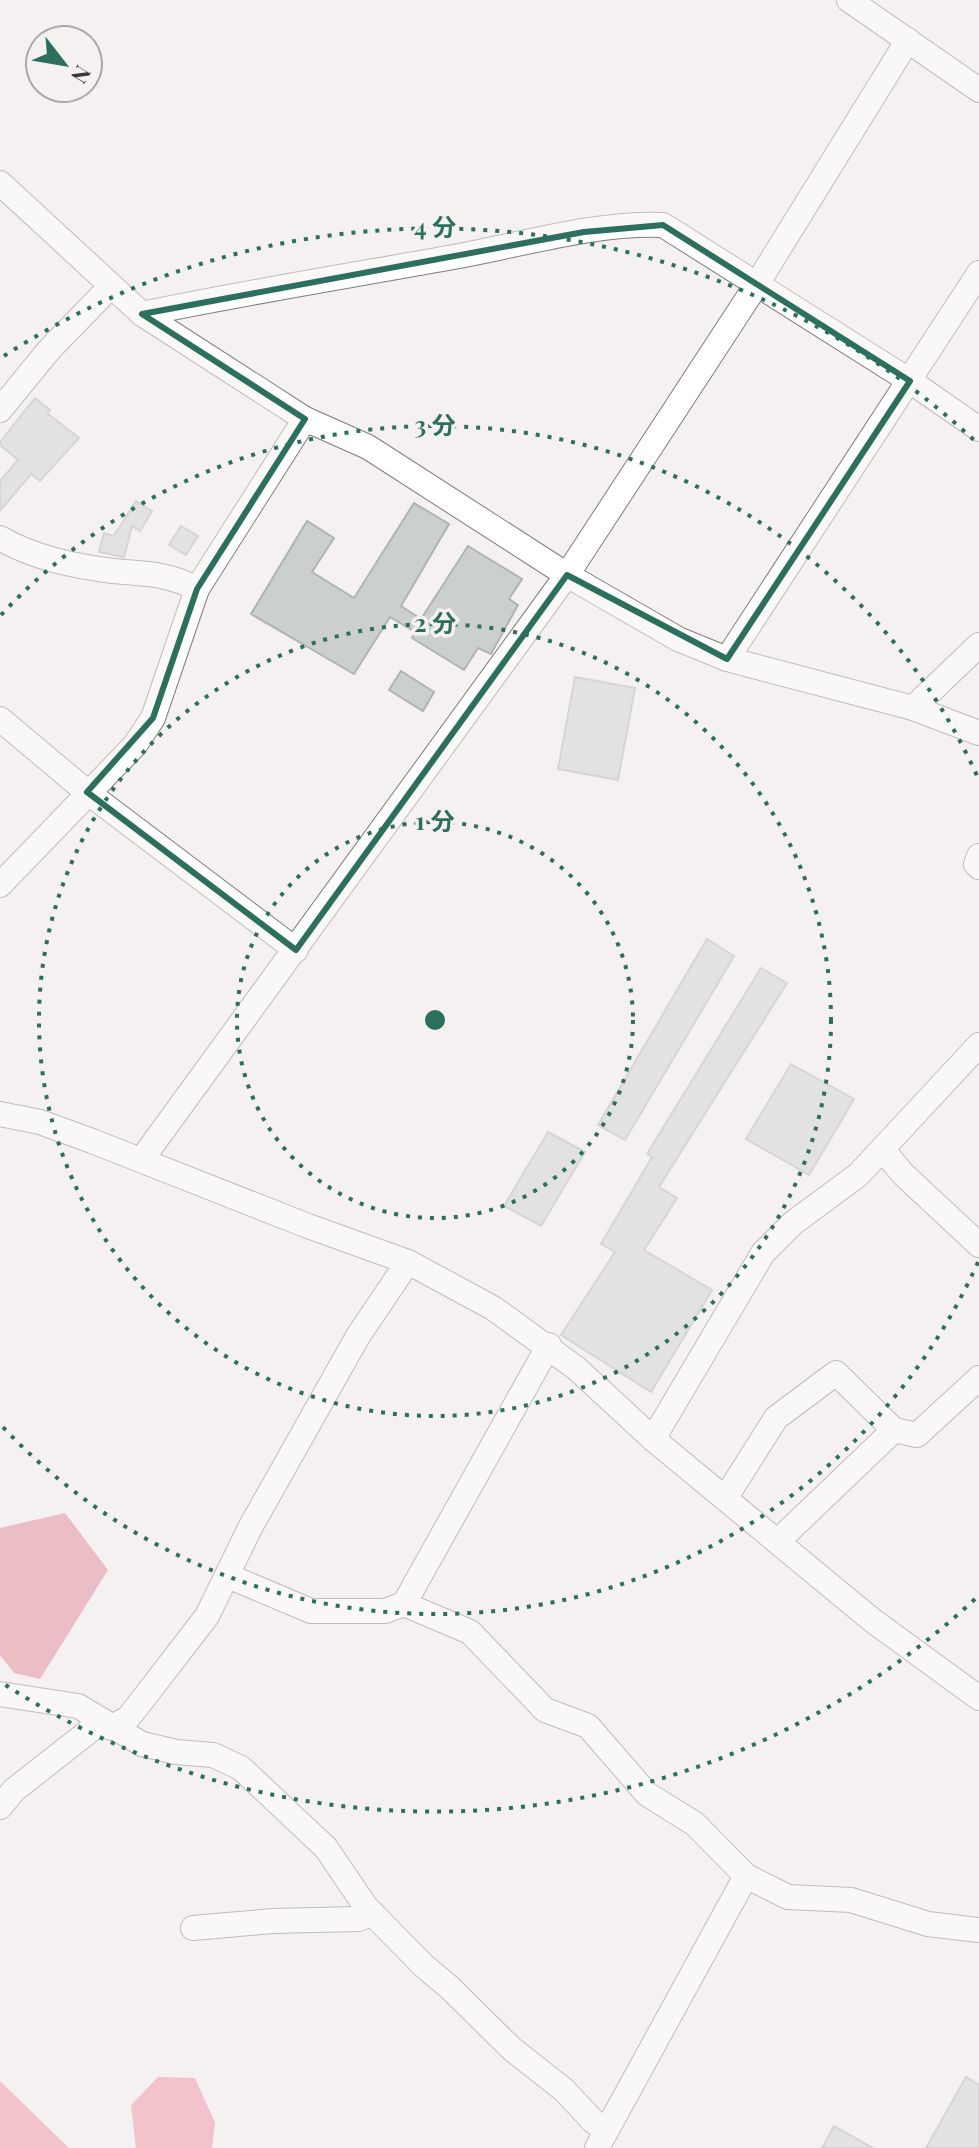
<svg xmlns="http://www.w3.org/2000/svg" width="979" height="2148" viewBox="0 0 979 2148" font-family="'Playfair Display','Noto Sans JP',serif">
<rect width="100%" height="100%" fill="#f6f1f1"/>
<g fill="#ed8c9e">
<path d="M 158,2077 L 195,2078 L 215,2123 L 212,2148 L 136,2148 L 131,2105 Z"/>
<path d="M 0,2082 L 2,2083 L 69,2148 L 0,2148 Z"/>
</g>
<path fill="#dd7e90" d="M 65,1513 L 108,1570 L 40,1679 L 14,1673 L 0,1655 L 0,1528 Z"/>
<g fill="#cbd0ce" stroke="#afb4b2" stroke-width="2">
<path d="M 35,398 L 50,410 L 47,413 L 79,438 L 40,481 L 31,474 L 0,511 L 0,481 L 18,460 L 0,445 L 0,442 Z"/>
<path d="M 136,501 L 152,511 L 140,531 L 132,526 L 124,557 L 99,552 L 104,533 L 114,536 Z"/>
<path d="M 414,503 L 449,524 L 401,606 L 421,619 L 468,546 L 522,579 L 509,599 L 518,605 L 491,654 L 478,648 L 464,670 L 412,638 L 415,632 L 390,617 L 354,674 L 251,614 L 307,521 L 334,538 L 312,572 L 354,598 Z"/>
<path d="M 181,526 L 198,536 L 186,555 L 169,545 Z"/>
<path d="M 401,671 L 434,692 L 423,711 L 389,690 Z"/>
<path d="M 575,677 L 635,688 L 618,780 L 558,769 Z"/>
<path d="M 707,939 L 734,956 L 625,1140 L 598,1125 Z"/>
<path d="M 761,968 L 787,983 L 659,1187 L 677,1198 L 644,1250 L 712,1290 L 651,1392 L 561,1335 L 615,1252 L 601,1244 L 652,1157 L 647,1154 Z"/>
<path d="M 791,1064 L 854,1099 L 809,1175 L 746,1139 Z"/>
<path d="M 548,1132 L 585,1152 L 541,1226 L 504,1206 Z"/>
<path d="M 966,2077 L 979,2085 L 979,2148 L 926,2148 Z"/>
<path d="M 834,2126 L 873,2148 L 822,2148 Z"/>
</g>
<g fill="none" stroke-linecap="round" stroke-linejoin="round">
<defs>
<g id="minor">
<path d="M 849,0 L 979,90"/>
<path d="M 0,183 L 142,314 L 305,419 L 368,447 L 567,575 L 678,639 L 727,659 L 913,708 L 979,733"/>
<path d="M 142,314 C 248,292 354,275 459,256 C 523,244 599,222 663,225 L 910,381 L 979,429"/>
<path d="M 0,410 L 49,350 L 111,286"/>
<path d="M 0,538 C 34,558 74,566 113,571 C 144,574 169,573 197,589"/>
<path d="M 727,659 L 979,273"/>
<path d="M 913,708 L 979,645"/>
<path d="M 0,719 L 87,792 L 296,950"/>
<path d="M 979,856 L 976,864 L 979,867"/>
<path d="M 0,885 L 135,745 L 153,718 L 197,589 L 305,419"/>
<path d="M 0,1114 L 40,1122 L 92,1141 L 308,1226 L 408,1262 L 493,1308 L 576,1368 L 653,1439 L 872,1620 L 979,1698"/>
<path d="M 883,1150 L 903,1174 L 979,1245"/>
<path d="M 142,1159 L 567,575 L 757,284 L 908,40"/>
<path d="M 653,1439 L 763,1253 L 793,1223 L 858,1175 L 979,1045"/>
<path d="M 726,1497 L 776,1418 L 836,1373 L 894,1430"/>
<path d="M 778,1541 L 894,1430 L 917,1435 L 979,1378"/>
<path d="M 228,1576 L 311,1611 L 385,1611 L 404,1604 L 470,1632 L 545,1710 L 588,1726 L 647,1794 L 695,1824 L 746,1876"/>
<path d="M 404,1604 L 549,1345"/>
<path d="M 0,1694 L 78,1706 L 142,1744 L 176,1752 L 213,1755 L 241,1768 L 326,1848 L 366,1907 L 424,1966 L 449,1987 L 512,2049 L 564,2090 L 592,2120 L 606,2131"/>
<path d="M 111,1728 L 128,1718 L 140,1703 L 207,1616 L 251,1526 L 358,1336 L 408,1262"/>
<path d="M 0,1807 L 14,1790 L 102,1721"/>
<path d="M 193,1928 L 273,1921 L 358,1919 L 373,1914"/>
<path d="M 597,2148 L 746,1876 L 788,1897 L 851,1900 L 928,1924 L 979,1930"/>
</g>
</defs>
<use href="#minor" stroke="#817c7d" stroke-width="26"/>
<use href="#minor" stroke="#fff" stroke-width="24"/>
</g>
<path d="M0 0H979V2148H0ZM 663,225 L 910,381 L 727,659 L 567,575 L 296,950 L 87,792 L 153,718 L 197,589 L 305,419 L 142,314 L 584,232 Z" fill="#f6f1f1" fill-opacity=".55" fill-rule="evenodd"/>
<path fill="none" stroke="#2d6f5f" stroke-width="6" stroke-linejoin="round" d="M 663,225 L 910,381 L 727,659 L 567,575 L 296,950 L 87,792 L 153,718 L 197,589 L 305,419 L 142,314 L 584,232 Z"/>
<g fill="none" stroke="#2d6f5f" stroke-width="4" stroke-dasharray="4 8">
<circle cx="435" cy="1020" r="198"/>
<circle cx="435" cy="1020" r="396"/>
<path d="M978 1262A594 594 0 0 1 1 1425M1 615A594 594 0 0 1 978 778"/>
<path d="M975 1599A792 792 0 0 1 4 1684M4 356A792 792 0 0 1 975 441"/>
</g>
<circle cx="435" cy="1020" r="12" fill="#2d6f5f" stroke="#f6f1f1" stroke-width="4"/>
<g font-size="24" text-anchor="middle" font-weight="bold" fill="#2d6f5f" stroke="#f6f1f1" stroke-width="7" stroke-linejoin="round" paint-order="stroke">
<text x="435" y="236">4 分</text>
<text x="435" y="434">3 分</text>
<text x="435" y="632">2 分</text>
<text x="435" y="830">1 分</text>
</g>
<g transform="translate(64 64) rotate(121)"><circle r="38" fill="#f6f1f1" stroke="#aba7a7" stroke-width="2"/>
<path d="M0-6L14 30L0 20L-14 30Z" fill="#2d6f5f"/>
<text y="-12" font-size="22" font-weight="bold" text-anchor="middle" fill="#3b3939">N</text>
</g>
</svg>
